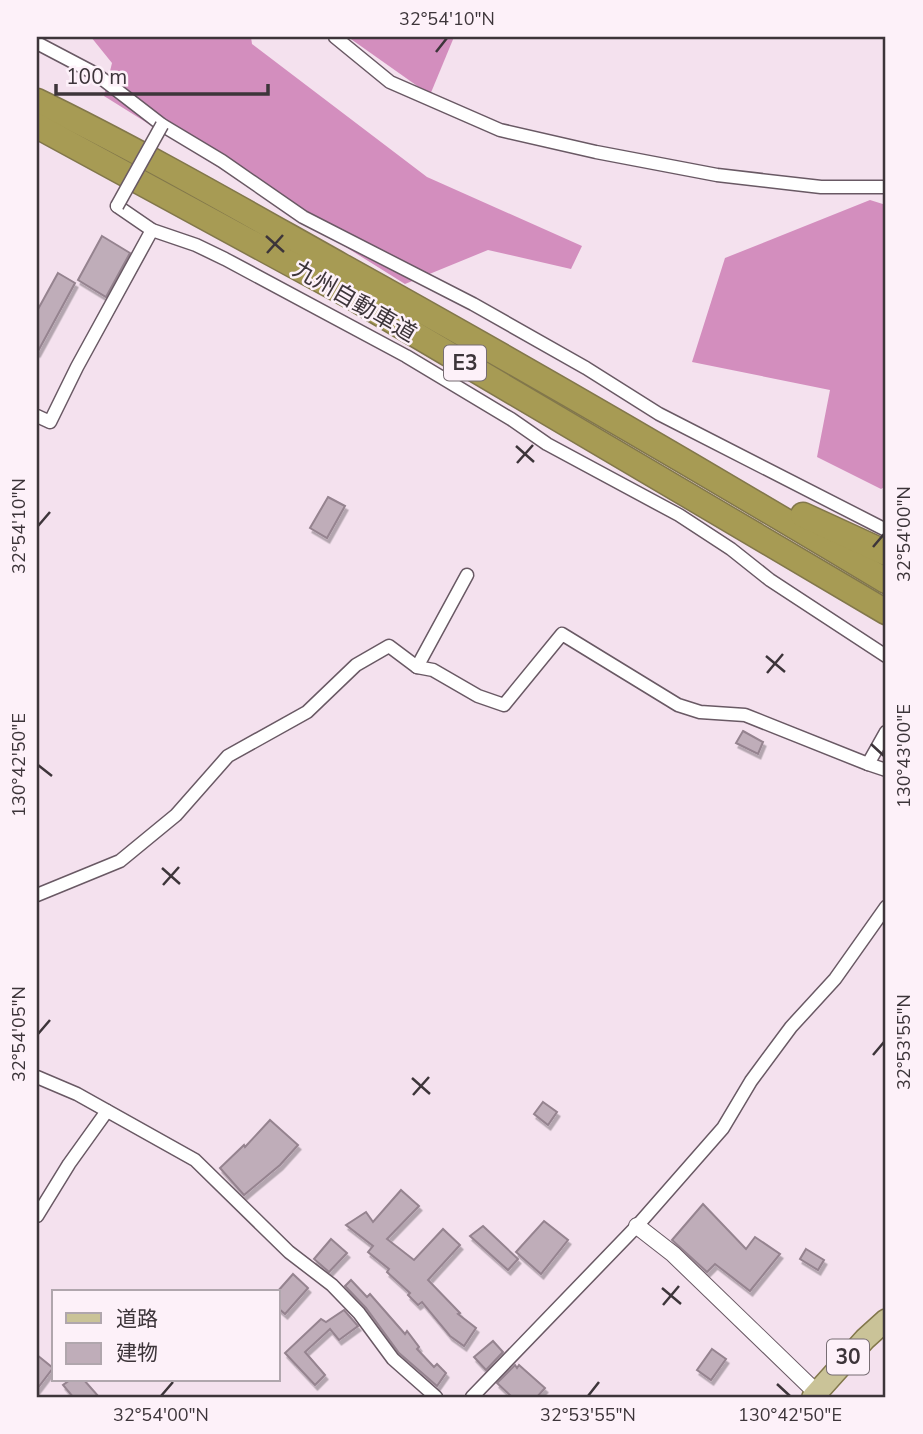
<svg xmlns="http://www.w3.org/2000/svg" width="923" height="1434" viewBox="0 0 923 1434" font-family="'Nunito Sans','Noto Sans JP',sans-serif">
<defs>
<filter id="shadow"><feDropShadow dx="2.5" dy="4.5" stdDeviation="0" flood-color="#0004"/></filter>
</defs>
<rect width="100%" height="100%" fill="#f4e1ee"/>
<g fill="#d38ebe">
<path d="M 91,37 L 251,37 L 252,44 L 427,177 L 582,246 L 571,269 L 488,250 L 405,284 L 104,96 L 112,63 Z"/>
<path d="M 348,37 L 454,37 L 430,95 Z"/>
<path d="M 870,200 L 886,205 L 886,486 L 881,489 L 817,457 L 830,390 L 692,362 L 725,258 Z"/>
</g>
<g fill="#bfadb9" stroke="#95838f" stroke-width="2" filter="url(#shadow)">
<path d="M 102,236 L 130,253 L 106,297 L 78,280 Z"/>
<path d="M 58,273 L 75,283 L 37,353 L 37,311 Z"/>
<path d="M 328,497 L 345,506 L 327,538 L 310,528 Z"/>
<path d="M 743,731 L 763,742 L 758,754 L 736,743 Z"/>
<path d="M 543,1102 L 557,1112 L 548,1125 L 534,1114 Z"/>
<path d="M 270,1120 L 298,1145 L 280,1165 L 244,1195 L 220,1168 L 244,1145 L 245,1147 Z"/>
<path d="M 401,1190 L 419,1206 L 387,1239 L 414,1260 L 443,1229 L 460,1245 L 428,1280 L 460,1313 L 458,1314 L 476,1328 L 464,1346 L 450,1336 L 422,1302 L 418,1305 L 408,1295 L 410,1293 L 387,1272 L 389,1269 L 368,1252 L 373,1246 L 346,1225 L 366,1212 L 373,1222 Z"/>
<path d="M 703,1204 L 746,1249 L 755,1237 L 780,1254 L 750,1291 L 715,1264 L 707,1272 L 672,1240 Z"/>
<path d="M 544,1221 L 568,1240 L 541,1274 L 516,1252 Z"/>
<path d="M 483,1226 L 518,1259 L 508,1270 L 470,1236 Z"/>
<path d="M 331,1239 L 347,1253 L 329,1272 L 314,1259 Z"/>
<path d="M 806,1249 L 824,1260 L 818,1270 L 800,1259 Z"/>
<path d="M 293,1274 L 308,1288 L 285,1314 L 278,1308 L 278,1291 Z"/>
<path d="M 351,1280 L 367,1297 L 370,1294 L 405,1334 L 407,1331 L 419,1347 L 417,1349 L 434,1367 L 437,1364 L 446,1373 L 437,1386 L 399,1353 L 366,1308 L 345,1286 Z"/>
<path d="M 344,1310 L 358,1326 L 339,1340 L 330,1329 L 305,1352 L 325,1375 L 315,1385 L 285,1353 L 321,1319 L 326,1322 Z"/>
<path d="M 493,1341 L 503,1352 L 486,1370 L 474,1357 Z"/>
<path d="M 712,1349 L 726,1359 L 711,1380 L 697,1370 Z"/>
<path d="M 37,1355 L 53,1368 L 37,1389 Z"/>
<path d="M 515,1365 L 517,1368 L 519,1365 L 545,1388 L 537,1397 L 512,1397 L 497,1383 Z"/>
<path d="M 70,1380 L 84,1380 L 99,1397 L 73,1397 L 63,1385 Z"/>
</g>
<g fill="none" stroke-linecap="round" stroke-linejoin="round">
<defs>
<g id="minor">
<path d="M 335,37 L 390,82 L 500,130 L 596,152 L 717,175 L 821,187 L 886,187"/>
<path d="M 37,43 L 96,74 L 162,125 L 222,161 L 303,217 L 473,304 L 586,368 L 659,414 L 886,530"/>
<path d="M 117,206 L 152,230 L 196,245 L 225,259 L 406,356 L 511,419 L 547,444 L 679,515 L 731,549 L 770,580 L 886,656"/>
<path d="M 37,416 L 50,422 L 77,367 L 152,230"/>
<path d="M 417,667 L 467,575"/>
<path d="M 868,764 L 886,732"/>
<path d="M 37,895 L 120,861 L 176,815 L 228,756 L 307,712 L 356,665 L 389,646 L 417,667 L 433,670 L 478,696 L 504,705 L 562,634 L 678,705 L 700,712 L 745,715 L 868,764 L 886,770"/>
<path d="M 37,1077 L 77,1094 L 195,1160 L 289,1252 L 332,1285 L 359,1313 L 393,1359 L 436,1397"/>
<path d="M 37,1216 L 69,1164 L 107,1111"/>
<path d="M 472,1397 L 637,1226 L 723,1128 L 751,1081 L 791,1027 L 835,979 L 886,907"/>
</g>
<path id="tertiary" d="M 637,1226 L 673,1254 L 821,1397"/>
<path id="primary" d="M 813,1397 L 865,1339 L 886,1320"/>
<g id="motorway">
<path d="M 37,101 C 140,151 240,209 340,265 C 524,367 706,473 886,581"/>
<path d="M 37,126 L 357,300 L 886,612"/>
<path d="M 803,515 L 886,553"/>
</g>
</defs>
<use href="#minor" stroke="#695964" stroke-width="15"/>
<use href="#tertiary" stroke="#695964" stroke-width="18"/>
<use href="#primary" stroke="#82774b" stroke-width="24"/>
<use href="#motorway" stroke="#82774b" stroke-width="27"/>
<use href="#minor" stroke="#fff" stroke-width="12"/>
<use href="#tertiary" stroke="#fff" stroke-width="16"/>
<use href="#primary" stroke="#cac398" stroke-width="21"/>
<use href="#motorway" stroke="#a79b54" stroke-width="24"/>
<defs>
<path id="minor-bridge" d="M 117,206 L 162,125"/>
</defs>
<use href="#minor-bridge" stroke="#695964" stroke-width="15" stroke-linecap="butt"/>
<use href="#minor-bridge" stroke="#fff" stroke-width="12"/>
</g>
<path fill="none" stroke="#3d353a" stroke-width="2.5" d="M 436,52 L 447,38M 266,236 L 284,252M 267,253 L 283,235M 516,446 L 534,462M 517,463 L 533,445M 38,526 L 50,512M 873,547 L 884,534M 766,656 L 785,672M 767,673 L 783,654M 871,744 L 884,756M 38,765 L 52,776M 162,868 L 180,884M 163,885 L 179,867M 38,1034 L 50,1020M 873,1055 L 884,1042M 412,1078 L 430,1094M 413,1095 L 429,1077M 662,1288 L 681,1304M 663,1305 L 679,1286M 777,1384 L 790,1396M 161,1396 L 173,1382M 588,1396 L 599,1382"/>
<g text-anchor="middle" stroke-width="5" stroke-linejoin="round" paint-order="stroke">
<g fill="#fdf1f9" stroke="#776d73" stroke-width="2">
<rect x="444" y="345.5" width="42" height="35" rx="5"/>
<rect x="827" y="1339.5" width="42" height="35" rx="5"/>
</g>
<g font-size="21" font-weight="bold" fill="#3d353a">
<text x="465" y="370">E3</text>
<text x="848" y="1364">30</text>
</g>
<g font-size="23" fill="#3d353a" stroke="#fdf1f9">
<text transform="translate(355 301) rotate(30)" y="8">九州自動車道</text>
</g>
</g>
<rect width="923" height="1434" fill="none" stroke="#fdf1f9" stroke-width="77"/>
<rect x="52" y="1290" width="228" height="91" fill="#fdf1f9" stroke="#b0a6ad" stroke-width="2"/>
<rect x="66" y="1313" width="35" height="10" fill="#cac398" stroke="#b0a6ad" stroke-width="2"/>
<text x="116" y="1326" font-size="21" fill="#3d353a">道路</text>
<rect x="66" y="1343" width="35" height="21" fill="#bfadb9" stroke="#b0a6ad" stroke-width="2"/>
<text x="116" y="1360" font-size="21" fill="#3d353a">建物</text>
<path d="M56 84v10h212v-10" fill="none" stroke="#3d353a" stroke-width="3.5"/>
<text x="66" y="84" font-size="21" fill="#3d353a" stroke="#fdf1f9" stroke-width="5" paint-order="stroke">100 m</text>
<rect x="38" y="38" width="846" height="1358" fill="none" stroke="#3d353a" stroke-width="2.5"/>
<g font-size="18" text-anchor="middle" fill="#3d353a">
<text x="447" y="25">32°54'10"N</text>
<text transform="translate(19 526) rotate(-90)" y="6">32°54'10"N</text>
<text transform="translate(904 534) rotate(-90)" y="6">32°54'00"N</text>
<text transform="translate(904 756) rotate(-90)" y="6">130°43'00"E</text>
<text transform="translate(19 765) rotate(-90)" y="6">130°42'50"E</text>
<text transform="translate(19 1034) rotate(-90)" y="6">32°54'05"N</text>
<text transform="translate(904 1042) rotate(-90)" y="6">32°53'55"N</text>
<text x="161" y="1421">32°54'00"N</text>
<text x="588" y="1421">32°53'55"N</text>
<text x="790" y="1421">130°42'50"E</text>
</g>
</svg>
